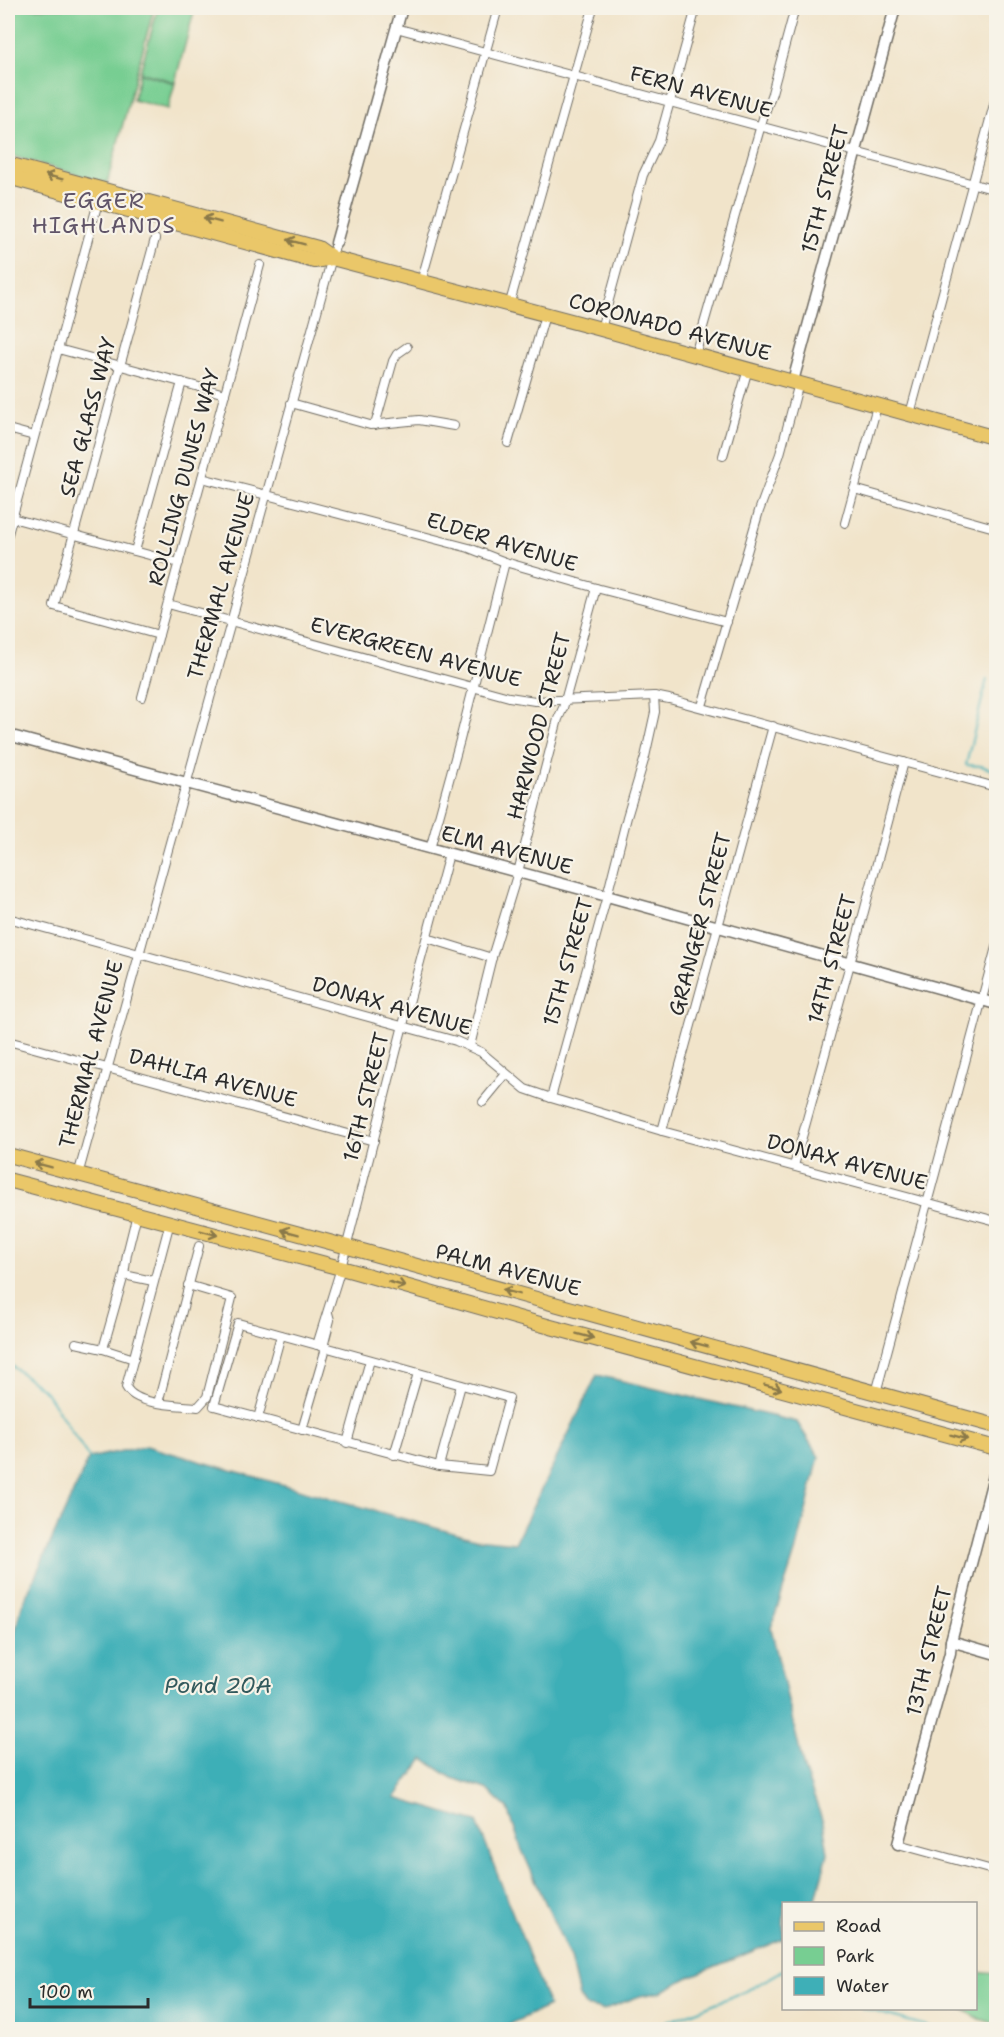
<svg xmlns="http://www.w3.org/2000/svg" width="1004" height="2037" viewBox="0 0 1004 2037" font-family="'Shantell Sans',sans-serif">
<rect width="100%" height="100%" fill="#f7f3e8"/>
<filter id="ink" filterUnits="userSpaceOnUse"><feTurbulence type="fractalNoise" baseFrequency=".0167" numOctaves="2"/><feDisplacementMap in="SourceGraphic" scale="12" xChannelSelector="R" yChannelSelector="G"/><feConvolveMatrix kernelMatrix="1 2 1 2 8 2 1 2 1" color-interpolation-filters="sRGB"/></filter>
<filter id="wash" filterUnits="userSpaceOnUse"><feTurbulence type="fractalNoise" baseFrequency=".008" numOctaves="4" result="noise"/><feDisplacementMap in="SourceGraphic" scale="24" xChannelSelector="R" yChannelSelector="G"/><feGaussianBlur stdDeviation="1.35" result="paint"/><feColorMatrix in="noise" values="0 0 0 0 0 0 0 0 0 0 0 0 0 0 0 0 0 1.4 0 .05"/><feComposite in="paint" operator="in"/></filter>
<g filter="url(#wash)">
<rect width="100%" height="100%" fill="#f1e4ca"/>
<g fill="#77ce92" stroke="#517c5e" stroke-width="1.5">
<path d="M 8,8 L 154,8 L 107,183 L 8,155 Z"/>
<path d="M 158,8 L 195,8 L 175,82 L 140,72 Z"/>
<path d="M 140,73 L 175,83 L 168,109 L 133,100 Z"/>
<path d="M 976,1972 L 996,1974 L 996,2024 L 980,2019 L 962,2009 L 976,2008 Z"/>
</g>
<path fill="#3eafb7" stroke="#346d71" stroke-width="1.5" d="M 597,1375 L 797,1422 L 819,1457 L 799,1540 L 771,1628 L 804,1769 L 823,1822 L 828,1853 L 815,1903 L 784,1904 L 783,1939 L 689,1977 L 661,1992 L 640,1996 L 603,2010 L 585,2006 L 579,1997 L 570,1958 L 521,1848 L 508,1809 L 486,1789 L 452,1778 L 423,1759 L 395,1798 L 477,1822 L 549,2006 L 496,2030 L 8,2029 L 8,1659 L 22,1605 L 89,1458 L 146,1446 L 475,1539 L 515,1543 Z"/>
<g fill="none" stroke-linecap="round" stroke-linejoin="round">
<g stroke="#3eafb7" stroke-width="2">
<path d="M 987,679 L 966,765 L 981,766 L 996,771"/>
<path d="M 8,1363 L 46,1392 L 89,1458"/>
<path d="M 862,2008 L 941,2030"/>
<path d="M 647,2030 L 746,1991 L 784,1970"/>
</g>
</g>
</g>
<g filter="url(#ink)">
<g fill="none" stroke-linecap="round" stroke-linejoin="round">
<defs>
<g id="minor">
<path d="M 396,28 L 996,190"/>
<path d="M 155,239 L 54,606 L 159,635"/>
<path d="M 421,282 L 498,8"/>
<path d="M 509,306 L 593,8"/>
<path d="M 601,329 L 643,175 L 659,141 L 696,8"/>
<path d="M 58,349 L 225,394"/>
<path d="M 695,355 L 763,118 L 772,93 L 795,8"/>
<path d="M 291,403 L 370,425 L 419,420 L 454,426"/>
<path d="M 910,414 L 996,97"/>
<path d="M 375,425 L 393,361 L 397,354 L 407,347"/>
<path d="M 8,429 L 34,436"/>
<path d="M 508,443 L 545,315"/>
<path d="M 723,456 L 748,369"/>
<path d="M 202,478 L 469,548 L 505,562 L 596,588 L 727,622"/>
<path d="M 854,489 L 991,527"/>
<path d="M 12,518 L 179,563"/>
<path d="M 845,523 L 877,406"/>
<path d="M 8,534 L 98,202"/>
<path d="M 135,551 L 182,382"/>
<path d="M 168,604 L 509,697 L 535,701 L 654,696 L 669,699 L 996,787"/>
<path d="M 142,697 L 260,265"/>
<path d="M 702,706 L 759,511 L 780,454 L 799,383"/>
<path d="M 430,849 L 460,740 L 505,562"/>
<path d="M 8,918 L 456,1041 L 481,1052 L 525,1089 L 551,1098 L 662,1131 L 996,1221"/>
<path d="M 427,938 L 492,958"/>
<path d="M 8,1041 L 374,1141"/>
<path d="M 470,1046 L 492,957 L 518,872 L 558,719 L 563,708 L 596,588"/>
<path d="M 551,1098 L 607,896 L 627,817 L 645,757 L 655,712 L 654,696"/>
<path d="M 483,1102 L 506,1074"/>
<path d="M 662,1131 L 773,726"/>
<path d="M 794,1166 L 850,964 L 904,762"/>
<path d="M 78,1175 L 336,243"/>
<path d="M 170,1222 L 126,1387 C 136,1406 179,1405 198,1407 L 207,1397 L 232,1298 L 188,1285"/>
<path d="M 124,1275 L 153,1281"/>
<path d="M 238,1323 L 509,1398 L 489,1471 L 439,1466 L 214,1406 Z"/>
<path d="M 76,1343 L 103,1349 L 134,1359"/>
<path d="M 317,1345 L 341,1268 L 403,1025 L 449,854"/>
<path d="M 323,1347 L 330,1320 L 328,1313"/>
<path d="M 103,1349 L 124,1275 L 127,1254 L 137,1214"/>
<path d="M 876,1393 L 996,947"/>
<path d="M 158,1403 L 199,1246"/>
<path d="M 258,1418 L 281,1335"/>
<path d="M 302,1430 L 326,1348"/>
<path d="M 347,1443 L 370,1360"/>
<path d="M 394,1455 L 418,1373"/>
<path d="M 439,1466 L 461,1385"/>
<path d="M 898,1844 L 996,1871"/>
</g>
<g id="tertiary">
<path d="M 336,243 L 402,8"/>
<path d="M 793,381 L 895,8"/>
<path d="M 8,735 L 607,896 L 996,1004"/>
<path d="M 951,1641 L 996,1654"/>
<path d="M 898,1844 L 950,1653 L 951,1641 L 996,1468"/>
</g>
<g id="primary">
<path d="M 8,164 L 318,248 L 332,258 L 601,329 L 996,438"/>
<path d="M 8,177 L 314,261 L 332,258"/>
</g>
<g id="trunk">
<path d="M 8,1155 L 359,1250 L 996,1426"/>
<path d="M 8,1180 L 352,1271 L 536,1323 L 996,1448"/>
</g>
</defs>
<use href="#minor" stroke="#706c63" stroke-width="10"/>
<use href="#tertiary" stroke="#706c63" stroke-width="13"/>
<use href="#primary" stroke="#706c63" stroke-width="16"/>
<use href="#trunk" stroke="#706c63" stroke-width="16"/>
<use href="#minor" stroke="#fff" stroke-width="8"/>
<use href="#tertiary" stroke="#fff" stroke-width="10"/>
<use href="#primary" stroke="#eac769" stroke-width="14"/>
<use href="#trunk" stroke="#eac769" stroke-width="14"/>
</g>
<defs><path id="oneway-shaft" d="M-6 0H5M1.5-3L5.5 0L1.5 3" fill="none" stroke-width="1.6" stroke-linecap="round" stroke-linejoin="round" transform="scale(1.5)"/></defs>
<g stroke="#8a794a">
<use href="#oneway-shaft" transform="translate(54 177) rotate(-165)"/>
<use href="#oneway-shaft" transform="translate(212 220) rotate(-165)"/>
<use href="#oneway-shaft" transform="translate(296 242) rotate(-165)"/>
<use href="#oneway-shaft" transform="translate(43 1165) rotate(-165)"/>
<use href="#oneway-shaft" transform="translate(290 1232) rotate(-165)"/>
<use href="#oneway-shaft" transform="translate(209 1233) rotate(15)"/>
<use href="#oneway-shaft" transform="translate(397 1284) rotate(16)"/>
<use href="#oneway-shaft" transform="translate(511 1292) rotate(-165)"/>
<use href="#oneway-shaft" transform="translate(585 1336) rotate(15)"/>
<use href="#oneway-shaft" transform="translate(699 1344) rotate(-165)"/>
<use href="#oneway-shaft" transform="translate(773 1387) rotate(15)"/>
<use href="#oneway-shaft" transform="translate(959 1437) rotate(15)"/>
</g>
</g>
<g text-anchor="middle" stroke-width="4.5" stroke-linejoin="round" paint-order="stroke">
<g font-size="21" fill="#2b2b2b" stroke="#f7f3e8">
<text transform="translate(701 92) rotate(15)" y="7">FERN AVENUE</text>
<text transform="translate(825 189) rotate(-75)" y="7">15TH STREET</text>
<text transform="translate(670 327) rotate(15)" y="7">CORONADO AVENUE</text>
<text transform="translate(88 417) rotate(-75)" y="7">SEA GLASS WAY</text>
<text transform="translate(184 477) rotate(-75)" y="7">ROLLING DUNES WAY</text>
<text transform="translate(502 542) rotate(17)" y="7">ELDER AVENUE</text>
<text transform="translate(221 586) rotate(-74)" y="7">THERMAL AVENUE</text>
<text transform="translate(416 652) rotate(15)" y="7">EVERGREEN AVENUE</text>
<text transform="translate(539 726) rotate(-75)" y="7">HARWOOD STREET</text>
<text transform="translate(507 850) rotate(15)" y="7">ELM AVENUE</text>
<text transform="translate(700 924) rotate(-75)" y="7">GRANGER STREET</text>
<text transform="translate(832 959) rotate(-75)" y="7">14TH STREET</text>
<text transform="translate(568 962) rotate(-74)" y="7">15TH STREET</text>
<text transform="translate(392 1006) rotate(16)" y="7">DONAX AVENUE</text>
<text transform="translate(91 1054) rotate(-75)" y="7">THERMAL AVENUE</text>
<text transform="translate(213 1078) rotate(15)" y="7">DAHLIA AVENUE</text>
<text transform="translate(366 1097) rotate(-76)" y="7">16TH STREET</text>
<text transform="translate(847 1162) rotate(15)" y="7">DONAX AVENUE</text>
<text transform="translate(508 1270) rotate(15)" y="7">PALM AVENUE</text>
<text transform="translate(929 1651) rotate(-76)" y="7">13TH STREET</text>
</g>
<g font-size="22" letter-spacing="1.5" fill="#605468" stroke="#f7f3e8">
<text x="104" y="208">EGGER<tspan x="104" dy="25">HIGHLANDS</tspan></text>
</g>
<g font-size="22" font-style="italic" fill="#32595c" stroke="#f7f3e8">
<text x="218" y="1693">Pond 20A</text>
</g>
</g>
<rect width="1004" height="2037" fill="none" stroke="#f7f3e8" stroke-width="30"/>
<rect x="782" y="1902" width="195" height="108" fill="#f7f3e8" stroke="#a5a39c" stroke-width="1.5"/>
<rect x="794" y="1922" width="30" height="9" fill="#eac769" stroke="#a5a39c" stroke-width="1.5"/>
<text x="836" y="1932" font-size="18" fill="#2b2b2b">Road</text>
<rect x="794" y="1947" width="30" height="18" fill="#77ce92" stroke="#a5a39c" stroke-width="1.5"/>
<text x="836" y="1962" font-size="18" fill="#2b2b2b">Park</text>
<rect x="794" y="1977" width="30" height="18" fill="#3eafb7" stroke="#a5a39c" stroke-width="1.5"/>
<text x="836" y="1992" font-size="18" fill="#2b2b2b">Water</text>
<path d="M30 1998v9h118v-9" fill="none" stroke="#2b2b2b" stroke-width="3"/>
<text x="39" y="1998" font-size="18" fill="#2b2b2b" stroke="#f7f3e8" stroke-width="4.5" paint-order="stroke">100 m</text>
</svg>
